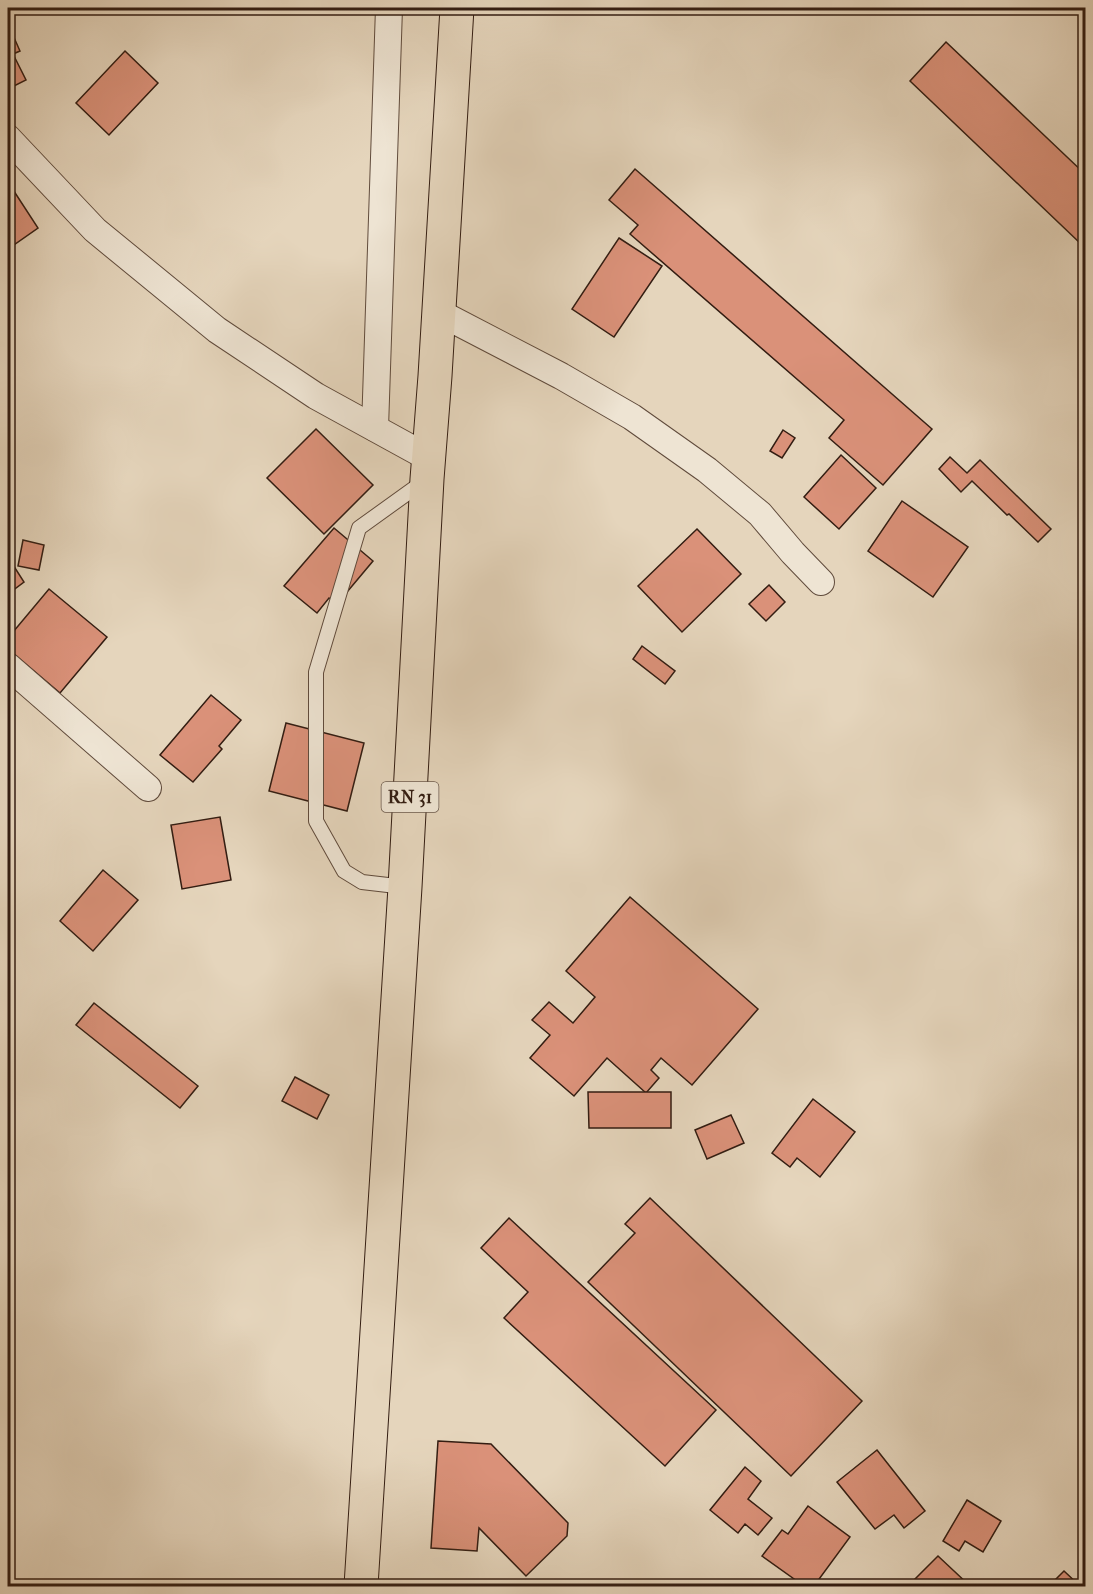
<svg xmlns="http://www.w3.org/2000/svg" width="1093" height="1594" viewBox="0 0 1093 1594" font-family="'IM FELL French Canon',serif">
<rect width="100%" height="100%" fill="#e5d5bc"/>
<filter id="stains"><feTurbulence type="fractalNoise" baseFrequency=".00333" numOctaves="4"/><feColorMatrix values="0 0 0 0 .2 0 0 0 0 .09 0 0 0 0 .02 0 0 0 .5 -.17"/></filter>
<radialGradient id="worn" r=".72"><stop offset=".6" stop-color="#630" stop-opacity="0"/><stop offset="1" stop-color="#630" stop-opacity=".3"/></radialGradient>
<g fill="#da9179" stroke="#331d12" stroke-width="1.5">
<path d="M 8,24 L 20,51 L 13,54 L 26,80 L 8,89 Z"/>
<path d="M 946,42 L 1086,175 L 1086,239 L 1081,244 L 910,81 Z"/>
<path d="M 125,51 L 158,83 L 109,135 L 76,103 Z"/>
<path d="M 635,169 L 932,429 L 883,485 L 829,438 L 844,420 L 630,234 L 638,225 L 609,200 Z"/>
<path d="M 8,182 L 38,228 L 8,249 Z"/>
<path d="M 619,238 L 662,266 L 614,337 L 572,309 Z"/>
<path d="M 316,429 L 373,485 L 324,534 L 267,478 Z"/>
<path d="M 783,430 L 795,438 L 782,458 L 770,451 Z"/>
<path d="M 841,455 L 876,488 L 839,529 L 804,497 Z"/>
<path d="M 950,457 L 967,473 L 980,460 L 1051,529 L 1038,542 L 1009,514 L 1007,515 L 972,481 L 961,492 L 939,469 Z"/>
<path d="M 902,501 L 968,547 L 933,597 L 868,551 Z"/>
<path d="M 334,528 L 373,561 L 337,604 L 329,598 L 317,613 L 284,586 Z"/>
<path d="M 697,529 L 741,574 L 682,632 L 638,586 Z"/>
<path d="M 23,540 L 44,545 L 39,570 L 18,566 Z"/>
<path d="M 8,557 L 24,582 L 8,594 Z"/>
<path d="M 769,585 L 785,602 L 766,621 L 749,604 Z"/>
<path d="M 49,589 L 107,637 L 60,693 L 8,649 L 8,638 Z"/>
<path d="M 642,646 L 675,671 L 665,684 L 633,659 Z"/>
<path d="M 211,695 L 241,720 L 219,746 L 222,749 L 193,782 L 160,755 Z"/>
<path d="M 286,723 L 364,743 L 347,811 L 269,791 Z"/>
<path d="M 220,817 L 231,880 L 182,889 L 171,825 Z"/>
<path d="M 103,870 L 138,900 L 93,951 L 60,921 Z"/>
<path d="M 630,897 L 758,1009 L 692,1085 L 661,1058 L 651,1070 L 659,1078 L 646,1093 L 607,1058 L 574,1096 L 530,1058 L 550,1035 L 532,1020 L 549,1002 L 573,1023 L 595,997 L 566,971 Z"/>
<path d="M 94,1003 L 198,1086 L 180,1108 L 76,1025 Z"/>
<path d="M 295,1077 L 329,1095 L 317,1119 L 282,1101 Z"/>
<path d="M 588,1092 L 671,1092 L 671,1128 L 589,1128 Z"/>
<path d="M 813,1099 L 855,1132 L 820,1177 L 797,1158 L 790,1167 L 772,1153 Z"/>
<path d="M 731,1115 L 744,1143 L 707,1159 L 695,1130 Z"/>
<path d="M 650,1198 L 862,1401 L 791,1476 L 588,1282 L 635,1233 L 625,1224 Z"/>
<path d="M 509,1218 L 716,1410 L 665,1466 L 504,1318 L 528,1292 L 481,1248 Z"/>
<path d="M 438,1441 L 491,1444 L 568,1523 L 567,1536 L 526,1576 L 479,1528 L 477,1551 L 431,1548 Z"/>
<path d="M 877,1450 L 925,1511 L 904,1528 L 894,1515 L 875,1529 L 837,1482 Z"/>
<path d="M 745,1467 L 761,1481 L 748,1499 L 772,1518 L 758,1535 L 745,1524 L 738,1533 L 710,1510 Z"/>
<path d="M 967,1500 L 1001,1521 L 983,1552 L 965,1541 L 959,1551 L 943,1541 Z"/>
<path d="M 808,1506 L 850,1537 L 814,1586 L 804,1586 L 762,1556 L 782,1530 L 788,1534 Z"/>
<path d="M 938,1556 L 970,1586 L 908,1586 Z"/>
<path d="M 1064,1571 L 1080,1586 L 1049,1586 Z"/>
</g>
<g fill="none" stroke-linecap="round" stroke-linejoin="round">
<defs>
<path id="lane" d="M 405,887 L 362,882 L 344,871 L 316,821 L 316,672 L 359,528 L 423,482"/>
<g id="street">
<path d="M 8,138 L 95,230 L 217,330 L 316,396 L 429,458"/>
<path d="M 438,312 L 561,376 L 632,417 L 707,470 L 760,514 L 793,553 L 821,582"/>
<path d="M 375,428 L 389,8"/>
<path d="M 8,666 L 148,788"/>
</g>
<path id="primary" d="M 361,1586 L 405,887 L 427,479 L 435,376 L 457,8"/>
</defs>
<use href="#lane" stroke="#604b3c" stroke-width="16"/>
<use href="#street" stroke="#604b3c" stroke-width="28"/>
<use href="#primary" stroke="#331d12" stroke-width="35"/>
<use href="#lane" stroke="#eee4d3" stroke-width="14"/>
<use href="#street" stroke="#eee4d3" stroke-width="26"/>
<use href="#primary" stroke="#e5d5bc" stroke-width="33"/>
</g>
<g text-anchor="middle" stroke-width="6" stroke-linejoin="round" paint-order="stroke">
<rect fill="#eee4d3" stroke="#6b594c" stroke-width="1.5" x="381.5" y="782" width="57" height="30" rx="4.5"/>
<g font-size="18" font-weight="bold" fill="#331d12">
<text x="410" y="803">RN 31</text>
</g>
</g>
<rect width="1093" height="1594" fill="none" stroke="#e5d5bc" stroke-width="30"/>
<rect x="9" y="9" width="1075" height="1576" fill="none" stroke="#331d12" stroke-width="3"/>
<rect x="15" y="15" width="1063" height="1564" fill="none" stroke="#331d12" stroke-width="1.5"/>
<rect width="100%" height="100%" filter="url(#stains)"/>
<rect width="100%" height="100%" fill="url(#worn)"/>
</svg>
